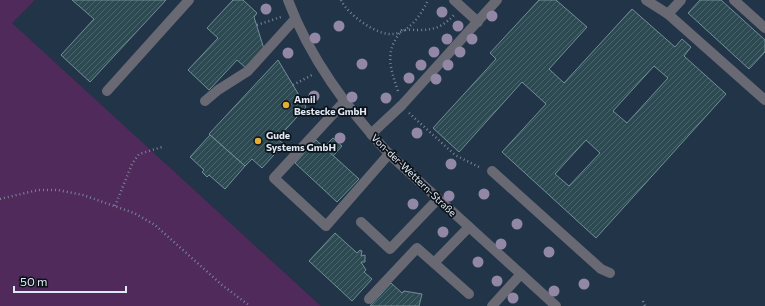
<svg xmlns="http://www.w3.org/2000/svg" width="765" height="306" viewBox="0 0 765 306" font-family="Commissioner,sans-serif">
<defs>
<pattern id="building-hatch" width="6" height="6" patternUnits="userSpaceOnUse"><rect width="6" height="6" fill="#2d4951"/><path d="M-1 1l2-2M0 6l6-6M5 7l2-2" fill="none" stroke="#4b636a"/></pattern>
</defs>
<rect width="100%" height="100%" fill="#1b2a3a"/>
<path fill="#213448" d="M 35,0 L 765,0 L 765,306 L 321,306 L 11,23 Z"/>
<path fill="#502a5a" d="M 0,0 L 35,0 L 12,23 L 321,306 L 0,306 Z"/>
<g fill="url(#building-hatch)" stroke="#728f98" fill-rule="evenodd">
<path d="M 72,0 L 166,0 L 90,82 L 61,55 L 94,19 Z"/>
<path d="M 233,0 L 243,0 L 257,13 L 254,17 L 264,49 L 246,68 L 237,60 L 209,90 L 188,70 L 218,38 L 207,28 Z"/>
<path d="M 539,0 L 556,0 L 587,27 L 549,69 L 564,83 L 632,9 L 675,47 L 682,39 L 691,47 L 684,56 L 726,94 L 596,238 L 502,152 L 546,104 L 522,82 L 459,152 L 433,128 L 496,59 L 490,53 ZM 654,66 L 668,78 L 627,123 L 613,111 ZM 586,140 L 600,153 L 569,186 L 555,174 Z"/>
<path d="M 700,0 L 721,0 L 765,40 L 765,52 L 749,69 L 688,13 Z"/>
<path d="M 278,60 L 306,107 L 277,139 L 284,144 L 262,168 L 252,159 L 245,166 L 209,134 Z"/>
<path d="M 210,135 L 245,166 L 225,189 L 209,175 L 207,177 L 202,172 L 204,170 L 190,157 Z"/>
<path d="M 333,138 L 342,146 L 333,156 L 324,147 Z"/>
<path d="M 316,140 L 359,179 L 337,202 L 295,163 Z"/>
<path d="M 335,233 L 357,253 L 360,250 L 362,251 L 361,256 L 365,255 L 365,262 L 361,262 L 366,270 L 364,272 L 372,279 L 352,301 L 309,261 Z"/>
<path d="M 391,283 L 402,293 L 404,291 L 422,294 L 419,306 L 370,306 Z"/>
</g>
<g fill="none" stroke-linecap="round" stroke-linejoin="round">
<g stroke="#798693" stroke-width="2.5" stroke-dasharray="1 3" stroke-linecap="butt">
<path d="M 341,0 C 348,15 377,36 394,34 C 410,32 422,13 428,0"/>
<path d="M 257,25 L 281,17"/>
<path d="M 293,85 L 312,75"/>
<path d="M 398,91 C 390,67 384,52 402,30 C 425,29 436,34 454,15"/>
<path d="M 409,113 L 455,155 L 481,168"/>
<path d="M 0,199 L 38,190 L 58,190 L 83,195 L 134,213 L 155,225 L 222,285 L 250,306"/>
<path d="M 115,206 L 132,164 L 139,154 L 162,147"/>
<path d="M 643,301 L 645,306"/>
</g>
<g stroke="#696973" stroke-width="10">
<path d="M 288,0 C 310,59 347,108 389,154 L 556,306"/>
<path d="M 454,0 L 478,22"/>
<path d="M 646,0 L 668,14 L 765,100"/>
<path d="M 734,0 L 765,28"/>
<path d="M 668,14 L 681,0"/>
<path d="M 107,91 L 189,0"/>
<path d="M 205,101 L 218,90 L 248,71 L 295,19"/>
<path d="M 344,102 L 274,178 L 326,226 L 389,154"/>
<path d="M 371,134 L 402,105 L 497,0"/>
<path d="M 492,171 L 601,269 L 610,273"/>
<path d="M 361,222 L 390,249 L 438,199"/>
<path d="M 434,263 L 469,227"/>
<path d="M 369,299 L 417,248 L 469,294"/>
<path d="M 492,306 L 521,274"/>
</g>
</g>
<g fill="#9288a5">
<circle cx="266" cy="9" r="5.5"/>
<circle cx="442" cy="12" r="5.5"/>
<circle cx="492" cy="16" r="5.5"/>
<circle cx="339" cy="26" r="5.5"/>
<circle cx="458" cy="26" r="5.5"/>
<circle cx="315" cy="38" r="5.5"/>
<circle cx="447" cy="39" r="5.5"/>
<circle cx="472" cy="39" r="5.5"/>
<circle cx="434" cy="52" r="5.5"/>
<circle cx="460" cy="52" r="5.5"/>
<circle cx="288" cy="53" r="5.5"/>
<circle cx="362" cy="64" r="5.5"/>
<circle cx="421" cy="65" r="5.5"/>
<circle cx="448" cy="65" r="5.5"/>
<circle cx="409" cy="78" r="5.5"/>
<circle cx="436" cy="79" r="5.5"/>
<circle cx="314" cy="96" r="5.5"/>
<circle cx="352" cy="97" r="5.5"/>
<circle cx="386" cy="98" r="5.5"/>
<circle cx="417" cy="133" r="5.5"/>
<circle cx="340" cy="138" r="5.5"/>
<circle cx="451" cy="164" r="5.5"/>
<circle cx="484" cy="194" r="5.5"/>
<circle cx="449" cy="196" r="5.5"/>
<circle cx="413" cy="204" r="5.5"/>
<circle cx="517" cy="224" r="5.5"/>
<circle cx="443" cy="232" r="5.5"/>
<circle cx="501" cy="244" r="5.5"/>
<circle cx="549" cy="252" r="5.5"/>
<circle cx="478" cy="262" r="5.5"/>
<circle cx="497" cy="281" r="5.5"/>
<circle cx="584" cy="284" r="5.5"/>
<circle cx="554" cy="291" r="5.5"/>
<circle cx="513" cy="298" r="5.5"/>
</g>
<g fill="#e4ad35" stroke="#0b1219" stroke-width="1.5">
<circle cx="286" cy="105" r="4"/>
<circle cx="258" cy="141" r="4"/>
</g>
<g text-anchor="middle" stroke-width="3.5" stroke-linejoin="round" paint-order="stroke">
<g font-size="10" font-weight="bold" fill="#dfe8f3" stroke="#0b1219" text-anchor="start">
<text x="294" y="103">Amil<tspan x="294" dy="12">Bestecke GmbH</tspan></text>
<text x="266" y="139">Gude<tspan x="266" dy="12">Systems GmbH</tspan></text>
</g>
<g font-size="10" fill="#dfe8f3" stroke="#0b1219">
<text transform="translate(414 175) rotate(44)" y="4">Von-der-Wettern-Straße</text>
</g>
</g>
<path d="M14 286v6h112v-6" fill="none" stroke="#dfe8f3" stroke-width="2"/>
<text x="20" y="286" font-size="12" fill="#dfe8f3" stroke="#0b1219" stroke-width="3" paint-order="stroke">50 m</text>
</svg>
